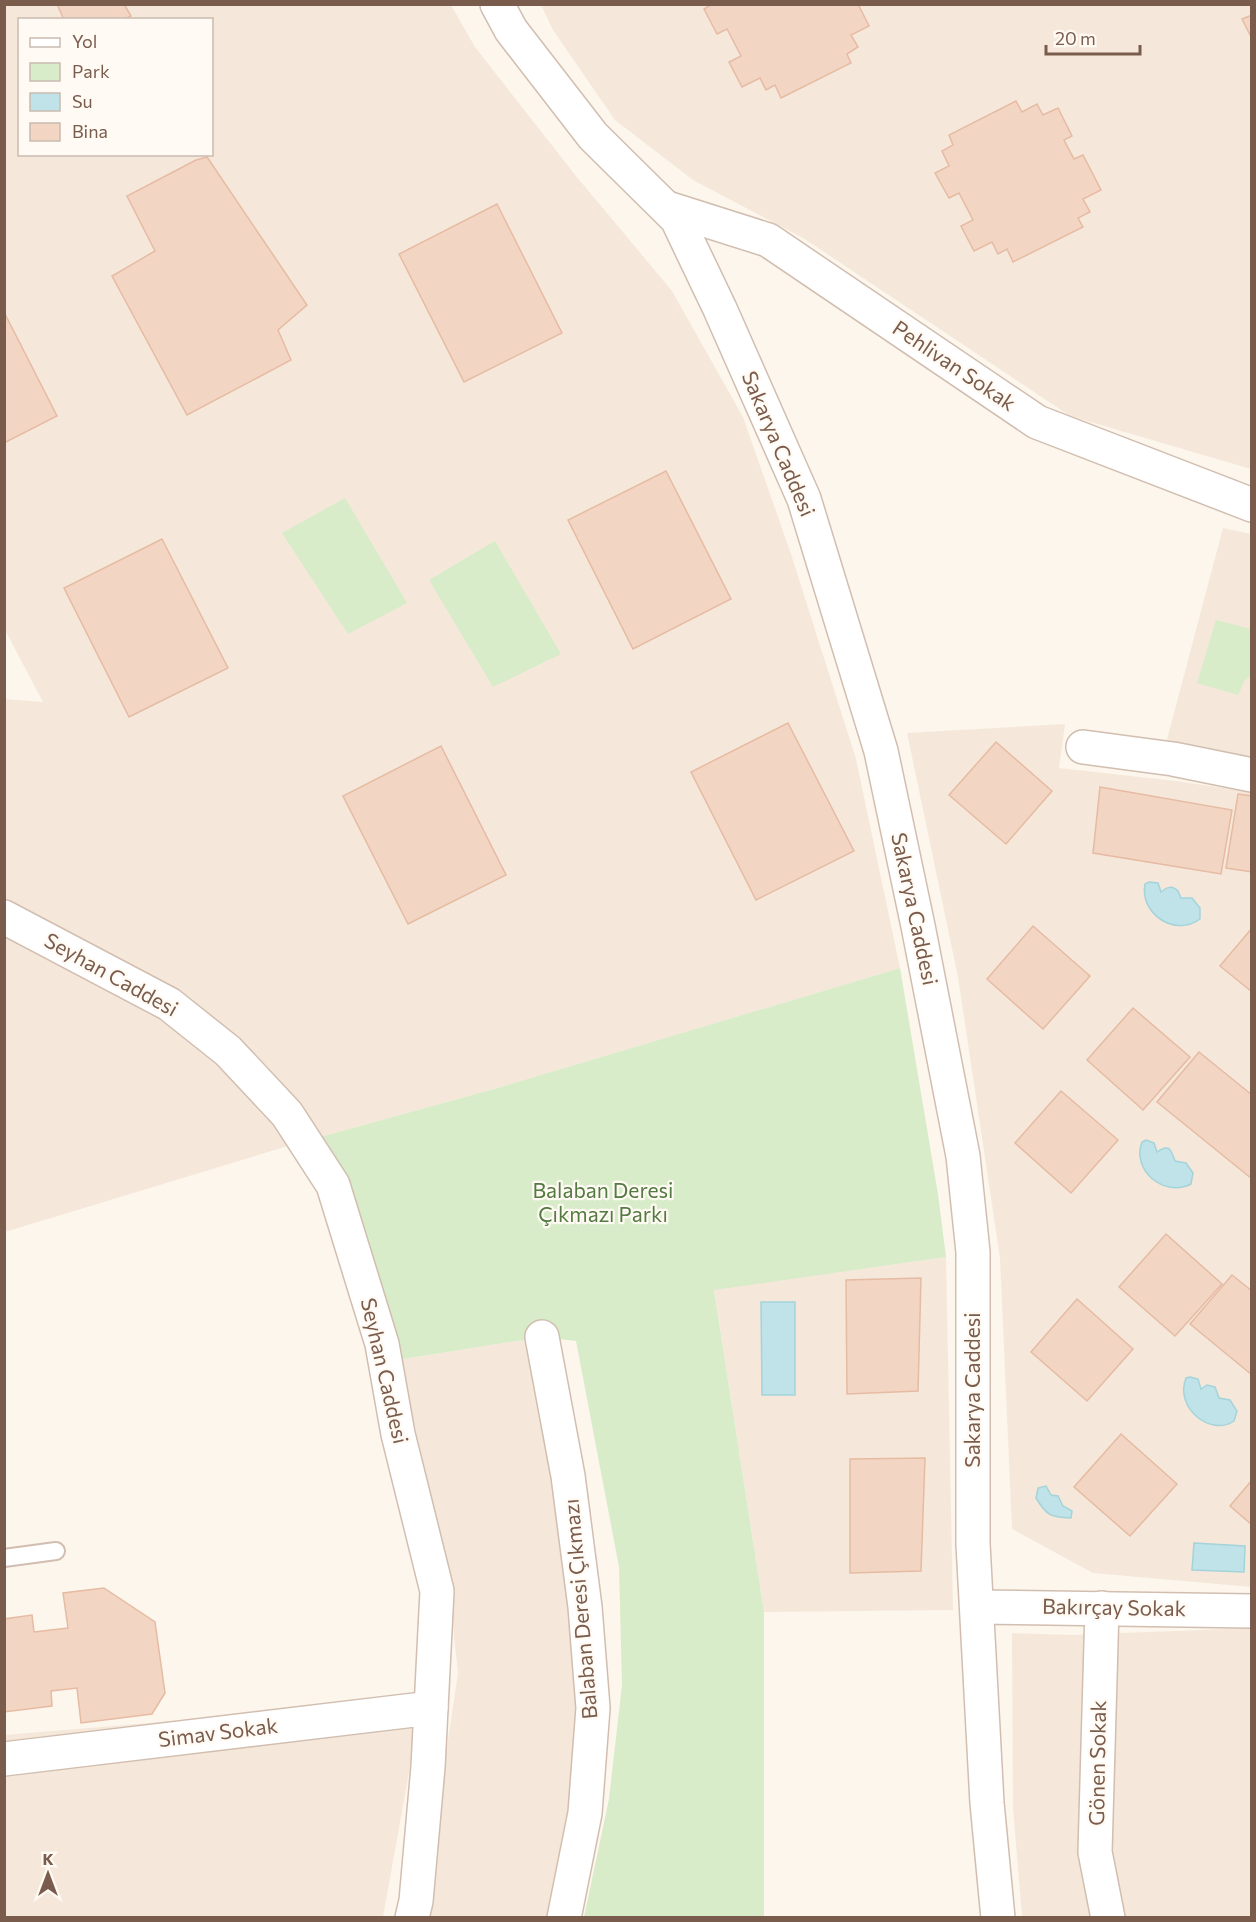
<svg xmlns="http://www.w3.org/2000/svg" width="1256" height="1922" viewBox="0 0 1256 1922" font-family="Commissioner,sans-serif">
<rect width="100%" height="100%" fill="#fdf6ec"/>
<g fill="#f5e8da" fill-rule="evenodd">
<path d="M 5,5 L 451,5 L 475,47 L 576,176 L 672,291 L 743,417 L 791,554 L 856,759 L 900,968 L 494,1089 L 291,1145 L 5,1232 L 4,699 L 43,702 L 5,630 ZM 20,20 L 212,20 L 212,154 L 20,154 Z"/>
<path d="M 541,5 L 1251,5 L 1251,469 L 1070,416 L 803,238 L 693,180 L 615,120 L 553,30 Z"/>
<path d="M 1223,528 L 1251,534 L 1251,760 L 1165,747 Z"/>
<path d="M 1065,724 L 1059,768 L 1176,781 L 1251,792 L 1251,1587 L 1093,1573 L 1012,1529 L 1000,1258 L 958,977 L 907,733 Z"/>
<path d="M 946,1257 L 953,1610 L 764,1612 L 714,1289 Z"/>
<path d="M 542,1337 L 593,1708 L 559,1917 L 419,1917 L 442,1780 L 458,1673 L 446,1561 L 413,1419 L 397,1360 Z"/>
<path d="M 1251,1628 L 1251,1917 L 1022,1917 L 1013,1808 L 1012,1633 L 1072,1635 Z"/>
<path d="M 422,1700 L 383,1917 L 5,1918 L 5,1735 Z"/>
</g>
<g fill="#d8ecc9">
<path d="M 345,498 L 407,603 L 348,634 L 282,533 Z"/>
<path d="M 495,541 L 561,654 L 493,687 L 429,580 Z"/>
<path d="M 1216,620 L 1251,629 L 1251,675 L 1245,680 L 1238,695 L 1197,683 Z"/>
<path d="M 900,968 L 938,1194 L 946,1257 L 714,1290 L 764,1612 L 764,1917 L 584,1917 L 609,1799 L 622,1685 L 619,1567 L 576,1341 L 542,1337 L 397,1360 L 323,1203 L 291,1145 L 494,1089 Z"/>
</g>
<g fill="#bfe3e8" stroke="#a5d3da" stroke-width="1.5">
<path d="M 1149,882 L 1158,883 L 1161,892 C 1167,887 1172,885 1178,891 L 1181,898 L 1192,898 L 1200,908 L 1200,919 C 1175,938 1139,913 1145,884 Z"/>
<path d="M 1146,1140 L 1154,1143 L 1157,1152 C 1170,1143 1171,1150 1175,1161 L 1186,1163 L 1193,1173 L 1191,1184 C 1164,1198 1131,1170 1142,1142 Z"/>
<path d="M 761,1302 L 795,1302 L 795,1395 L 762,1395 Z"/>
<path d="M 1190,1377 L 1198,1379 L 1201,1389 L 1207,1385 L 1215,1387 L 1219,1398 L 1230,1400 L 1237,1411 L 1234,1421 C 1211,1437 1174,1408 1186,1378 Z"/>
<path d="M 1046,1486 L 1051,1495 L 1058,1496 L 1063,1506 L 1072,1511 L 1071,1518 C 1050,1517 1047,1516 1036,1498 L 1038,1488 Z"/>
<path d="M 1194,1543 L 1245,1546 L 1244,1572 L 1192,1570 Z"/>
</g>
<g fill="#f3d5c3" stroke="#e6bba3" stroke-width="1.5">
<path d="M 57,4 L 124,4 L 131,16 L 123,20 L 64,20 Z"/>
<path d="M 712,4 L 858,4 L 869,26 L 851,35 L 858,47 L 847,54 L 851,63 L 781,98 L 775,85 L 766,90 L 760,78 L 742,87 L 729,62 L 741,56 L 727,29 L 717,34 L 704,9 Z"/>
<path d="M 1252,15 L 1252,39 L 1242,19 Z"/>
<path d="M 1016,101 L 1022,112 L 1037,104 L 1043,115 L 1058,108 L 1072,136 L 1064,140 L 1074,159 L 1083,155 L 1101,190 L 1083,199 L 1090,212 L 1078,218 L 1083,227 L 1013,262 L 1007,249 L 998,254 L 992,242 L 974,251 L 961,226 L 973,220 L 959,193 L 949,198 L 935,173 L 949,166 L 942,151 L 953,145 L 949,135 Z"/>
<path d="M 207,157 L 307,305 L 278,330 L 291,360 L 187,415 L 112,276 L 155,251 L 127,196 L 196,160 Z"/>
<path d="M 497,204 L 562,333 L 464,382 L 399,254 Z"/>
<path d="M 4,312 L 57,416 L 4,443 Z"/>
<path d="M 666,471 L 731,599 L 633,649 L 568,520 Z"/>
<path d="M 162,539 L 228,668 L 129,717 L 64,588 Z"/>
<path d="M 788,723 L 854,851 L 756,900 L 691,772 Z"/>
<path d="M 996,742 L 1052,791 L 1006,844 L 949,795 Z"/>
<path d="M 441,746 L 506,875 L 408,924 L 343,796 Z"/>
<path d="M 1100,787 L 1232,810 L 1221,874 L 1093,853 Z"/>
<path d="M 1238,794 L 1252,796 L 1252,872 L 1226,868 Z"/>
<path d="M 1033,926 L 1090,976 L 1043,1029 L 987,979 Z"/>
<path d="M 1252,928 L 1252,992 L 1220,966 Z"/>
<path d="M 1133,1008 L 1190,1057 L 1143,1110 L 1087,1060 Z"/>
<path d="M 1199,1052 L 1252,1095 L 1252,1179 L 1157,1102 Z"/>
<path d="M 1061,1091 L 1118,1140 L 1071,1193 L 1015,1143 Z"/>
<path d="M 1166,1234 L 1222,1284 L 1175,1336 L 1119,1287 Z"/>
<path d="M 1232,1275 L 1252,1291 L 1252,1375 L 1190,1324 Z"/>
<path d="M 921,1278 L 918,1391 L 847,1394 L 846,1280 Z"/>
<path d="M 1077,1299 L 1133,1349 L 1087,1401 L 1031,1352 Z"/>
<path d="M 1121,1434 L 1177,1484 L 1130,1536 L 1074,1487 Z"/>
<path d="M 925,1458 L 921,1571 L 850,1573 L 850,1459 Z"/>
<path d="M 1252,1480 L 1252,1525 L 1230,1506 Z"/>
<path d="M 104,1588 L 155,1622 L 165,1693 L 152,1714 L 81,1723 L 77,1688 L 51,1691 L 52,1706 L 4,1712 L 4,1619 L 32,1615 L 34,1632 L 68,1628 L 63,1593 Z"/>
</g>
<g fill="none" stroke-linecap="round" stroke-linejoin="round">
<defs>
<path id="service" d="M 4,1558 L 56,1551"/>
<g id="minor">
<path d="M 667,208 L 768,240 L 1037,422 L 1252,505"/>
<path d="M 1083,747 L 1173,759 L 1252,775"/>
<path d="M 4,917 L 169,1004 L 228,1051 L 287,1114 L 333,1185 L 382,1344 L 398,1434 L 437,1591 L 428,1767 L 416,1901 L 412,1918"/>
<path d="M 542,1337 L 568,1476 L 585,1607 L 593,1708 L 585,1813 L 564,1918"/>
<path d="M 977,1607 L 1252,1611"/>
<path d="M 1102,1608 L 1095,1852 L 1108,1918"/>
<path d="M 4,1759 L 431,1708"/>
</g>
<path id="tertiary" d="M 497,4 L 511,30 L 593,136 L 677,219 L 720,309 L 804,499 L 881,751 L 918,926 L 963,1156 L 973,1252 L 973,1544 L 987,1803 L 998,1918"/>
</defs>
<use href="#service" stroke="#d1beb0" stroke-width="20"/>
<use href="#minor" stroke="#d1beb0" stroke-width="36"/>
<use href="#tertiary" stroke="#d1beb0" stroke-width="36"/>
<use href="#service" stroke="#fff" stroke-width="16"/>
<use href="#minor" stroke="#fff" stroke-width="33"/>
<use href="#tertiary" stroke="#fff" stroke-width="33"/>
</g>
<g text-anchor="middle" stroke-width="4.5" stroke-linejoin="round" paint-order="stroke">
<g font-size="21" fill="#7a5c4d" stroke="#fffaf3">
<text transform="translate(954 366) rotate(34)" y="7">Pehlivan Sokak</text>
<text transform="translate(778 444) rotate(67)" y="7">Sakarya Caddesi</text>
<text transform="translate(914 909) rotate(78)" y="7">Sakarya Caddesi</text>
<text transform="translate(111 975) rotate(29)" y="7">Seyhan Caddesi</text>
<text transform="translate(384 1371) rotate(77)" y="7">Seyhan Caddesi</text>
<text transform="translate(973 1390) rotate(-90)" y="7">Sakarya Caddesi</text>
<text transform="translate(1114 1608) rotate(1)" y="7">Bakırçay Sokak</text>
<text transform="translate(581 1609) rotate(-95)" y="7">Balaban Deresi Çıkmazı</text>
<text transform="translate(218 1733) rotate(-7)" y="7">Simav Sokak</text>
<text transform="translate(1098 1763) rotate(-89)" y="7">Gönen Sokak</text>
</g>
<g font-size="21" fill="#537a41" stroke="#fffaf3">
<text x="603" y="1198">Balaban Deresi<tspan x="603" dy="24">Çıkmazı Parkı</tspan></text>
</g>
</g>
<rect width="1256" height="1922" fill="none" stroke="#7a5c4d" stroke-width="12"/>
<rect x="18" y="18" width="195" height="138" fill="#fffaf3" stroke="#cabbb1" stroke-width="1.5"/>
<rect x="30" y="38" width="30" height="9" fill="#ffffff" stroke="#cabbb1" stroke-width="1.5"/>
<text x="72" y="48" font-size="18" fill="#7a5c4d">Yol</text>
<rect x="30" y="63" width="30" height="18" fill="#d8ecc9" stroke="#cabbb1" stroke-width="1.5"/>
<text x="72" y="78" font-size="18" fill="#7a5c4d">Park</text>
<rect x="30" y="93" width="30" height="18" fill="#bfe3e8" stroke="#cabbb1" stroke-width="1.5"/>
<text x="72" y="108" font-size="18" fill="#7a5c4d">Su</text>
<rect x="30" y="123" width="30" height="18" fill="#f3d5c3" stroke="#cabbb1" stroke-width="1.5"/>
<text x="72" y="138" font-size="18" fill="#7a5c4d">Bina</text>
<g transform="translate(48 1874)" stroke="#fffaf3" stroke-width="4.5" paint-order="stroke">
<path d="M0-4.5L10 22L0 15L-10 22Z" fill="#7a5c4d"/>
<text y="-9" font-size="16" font-weight="bold" text-anchor="middle" fill="#7a5c4d">K</text>
</g>
<path d="M1046 45v9h94v-9" fill="none" stroke="#7a5c4d" stroke-width="3"/>
<text x="1055" y="45" font-size="18" fill="#7a5c4d" stroke="#fffaf3" stroke-width="4.5" paint-order="stroke">20 m</text>
</svg>
